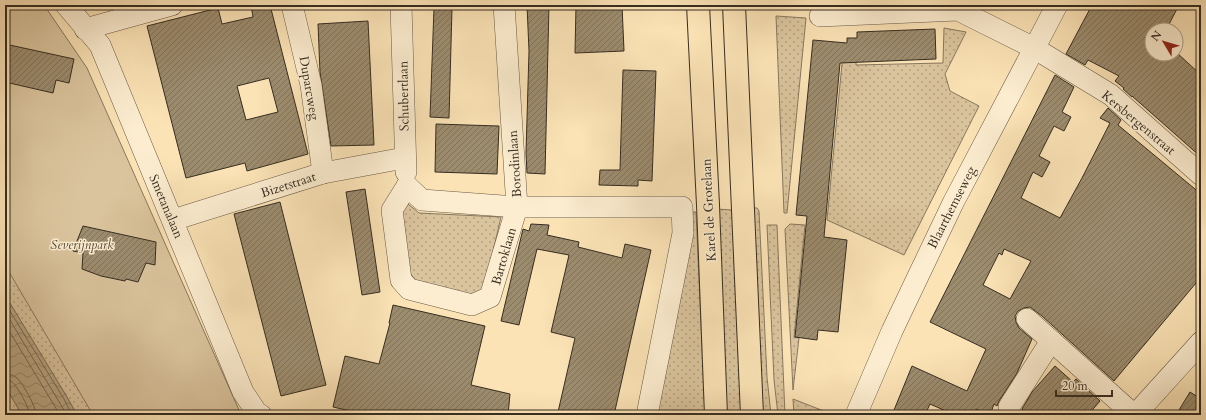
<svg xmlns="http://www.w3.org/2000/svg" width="1206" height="420" viewBox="0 0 1206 420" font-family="Cardo,serif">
<defs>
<pattern id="grass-dots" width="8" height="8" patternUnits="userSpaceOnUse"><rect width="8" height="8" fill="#dac49d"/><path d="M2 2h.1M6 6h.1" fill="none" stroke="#b2a080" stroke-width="1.8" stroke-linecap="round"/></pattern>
<pattern id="water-waves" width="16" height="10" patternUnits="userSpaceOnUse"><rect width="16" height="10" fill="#b8a583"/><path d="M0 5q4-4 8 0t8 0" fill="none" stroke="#96876b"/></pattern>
<pattern id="building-hatch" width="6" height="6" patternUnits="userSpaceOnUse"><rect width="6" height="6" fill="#9c8c6e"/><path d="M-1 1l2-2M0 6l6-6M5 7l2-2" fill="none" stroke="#80735a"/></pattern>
</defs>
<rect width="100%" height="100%" fill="#fbe3b6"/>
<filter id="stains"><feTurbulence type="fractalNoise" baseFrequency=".005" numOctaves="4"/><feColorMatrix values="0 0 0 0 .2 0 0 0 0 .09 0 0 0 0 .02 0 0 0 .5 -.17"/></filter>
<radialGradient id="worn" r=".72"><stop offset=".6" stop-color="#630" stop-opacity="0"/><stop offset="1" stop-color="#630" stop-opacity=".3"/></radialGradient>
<g fill="url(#grass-dots)" stroke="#88785f">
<path d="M 776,16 L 806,18 L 787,213 L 784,213 Z"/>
<path d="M 944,28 L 966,32 L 945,74 L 950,91 L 979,106 L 904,255 L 827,220 L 844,43 L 856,54 L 856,65 L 943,63 Z"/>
<path d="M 408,204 L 419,213 L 501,217 L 484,290 L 471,297 L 416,281 L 410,273 L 401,214 Z"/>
<path d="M 752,208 L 757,208 L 759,211 L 767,377 L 771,415 L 761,415 Z"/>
<path d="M 716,209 L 732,210 L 741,415 L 725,415 Z"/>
<path d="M 690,212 L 696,212 L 705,415 L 653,415 Z"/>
<path d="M 790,224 L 805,225 L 794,337 L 799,338 L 793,390 L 785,229 Z"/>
<path d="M 767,225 L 777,225 L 785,415 L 778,415 L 774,380 Z"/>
<path d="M 5,237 L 110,415 L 77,415 L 67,397 L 5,295 Z"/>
<path d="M 5,386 L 22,415 L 5,415 Z"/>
<path d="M 793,399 L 834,415 L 794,415 Z"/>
</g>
<path fill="#dac49d" stroke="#88785f" d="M 5,5 L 44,5 L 87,68 L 239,410 L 247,415 L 93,415 L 5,265 Z"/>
<path fill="url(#water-waves)" stroke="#84755c" d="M 5,295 L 67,397 L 77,415 L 22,415 L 5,386 Z"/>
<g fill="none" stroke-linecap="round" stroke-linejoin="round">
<g stroke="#776952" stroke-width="1">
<path d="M 5,303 L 64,399 L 72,415"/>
<path d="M 5,312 L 67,415"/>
<path d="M 5,324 L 60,415"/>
<path d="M 5,374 C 10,374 13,375 17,378 C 23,384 36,406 36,415"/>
<path d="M 5,380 C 8,380 9,380 11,381 C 17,385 30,409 30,415"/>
</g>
</g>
<g fill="url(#building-hatch)" stroke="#362d21" fill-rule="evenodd">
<path d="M 251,5 L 270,5 L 308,154 L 247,171 L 245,163 L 186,178 L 147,26 L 218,8 L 222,24 L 253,17 ZM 269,78 L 278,112 L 246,120 L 237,86 Z"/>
<path d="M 527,5 L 549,5 L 545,174 L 527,173 L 526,153 L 529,51 Z"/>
<path d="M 576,5 L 622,5 L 624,51 L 575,53 Z"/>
<path d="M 1092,5 L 1179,5 L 1166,30 L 1152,30 L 1152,54 L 1176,54 L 1176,52 L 1201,75 L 1201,157 L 1132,96 L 1132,97 L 1123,89 L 1124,88 L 1115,81 L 1119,76 L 1088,60 L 1085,65 L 1066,54 Z"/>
<path d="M 434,8 L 452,8 L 449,118 L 430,117 Z"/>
<path d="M 368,21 L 374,145 L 331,146 L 320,72 L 318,24 Z"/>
<path d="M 935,29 L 936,59 L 840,63 L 824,237 L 847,240 L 838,332 L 818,330 L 817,340 L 795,337 L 807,216 L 796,215 L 813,40 L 847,43 L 847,38 L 857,38 L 857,32 Z"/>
<path d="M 1176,38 L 1183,42 L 1176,50 Z"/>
<path d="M 5,44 L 74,59 L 69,83 L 56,80 L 53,93 L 5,82 Z"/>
<path d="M 623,70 L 656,71 L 652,181 L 638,180 L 638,186 L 599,185 L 600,170 L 620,170 Z"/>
<path d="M 1055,75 L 1074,87 L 1062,112 L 1071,117 L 1064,131 L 1054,126 L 1039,156 L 1050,162 L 1042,177 L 1033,172 L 1021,198 L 1060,218 L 1082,178 L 1110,123 L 1100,118 L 1108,108 L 1121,120 L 1118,125 L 1201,194 L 1201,277 L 1114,381 L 1042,316 L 1030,307 L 1024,308 L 1018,311 L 1015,316 L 1016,322 L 1019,328 L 1032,339 L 1017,373 L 999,401 L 997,406 L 994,404 L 990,415 L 976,409 L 973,415 L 955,415 L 930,404 L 925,415 L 892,415 L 912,366 L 967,391 L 986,349 L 930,322 ZM 1004,249 L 1031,261 L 1010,299 L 983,285 L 999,253 L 1002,255 Z"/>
<path d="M 436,124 L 499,126 L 497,174 L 435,172 Z"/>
<path d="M 365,189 L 380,292 L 362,295 L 346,192 Z"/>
<path d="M 280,202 L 326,385 L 281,396 L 234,214 Z"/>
<path d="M 531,224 L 549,225 L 547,235 L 579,242 L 578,247 L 622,258 L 625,244 L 651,250 L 614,415 L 573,415 L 558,412 L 575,338 L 551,332 L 569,255 L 537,249 L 519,325 L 501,321 L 523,229 L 529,231 Z"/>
<path d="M 83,226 L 156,242 L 155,265 L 146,263 L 138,282 L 126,279 L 125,281 L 101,276 L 82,269 L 83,253 L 73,251 Z"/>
<path d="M 393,305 L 485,326 L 471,385 L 510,394 L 508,415 L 368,415 L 333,407 L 345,356 L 379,364 L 390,323 L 389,323 Z"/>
<path d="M 1055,366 L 1073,382 L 1076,379 L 1100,401 L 1088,415 L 1029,415 L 1022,409 L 1032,392 Z"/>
<path d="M 1190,392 L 1201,399 L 1201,415 L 1176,415 Z"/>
</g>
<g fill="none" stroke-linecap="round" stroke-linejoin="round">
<defs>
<g id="minor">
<path d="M 66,5 L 100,45 L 243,392 L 257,413 L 261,415"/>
<path d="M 292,5 L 311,85 L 323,173"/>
<path d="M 401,5 L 406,172"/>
<path d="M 820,16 L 958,10 L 1034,48 L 1111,95 L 1201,175"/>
<path d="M 85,29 L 172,5"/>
<path d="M 407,186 L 422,200 L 517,207 L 682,207 L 683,233 L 647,415"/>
<path d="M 407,186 L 392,210 L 401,280 L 409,289 L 472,305 L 490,297 L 517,207 L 504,5"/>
<path d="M 173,220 L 323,173 L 404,158"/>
<path d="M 1027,319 L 1134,415"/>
<path d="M 1009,407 L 1051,341"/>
<path d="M 856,415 L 892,331 L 953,203 L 1057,5"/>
<path d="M 1135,415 L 1201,342"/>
</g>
<g id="major">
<path d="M 698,5 L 708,205 L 716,415"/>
<path d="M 734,5 L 752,415"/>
</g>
</defs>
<use href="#minor" stroke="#675a46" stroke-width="22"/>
<use href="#major" stroke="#362d21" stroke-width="24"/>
<use href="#minor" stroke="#fcedd0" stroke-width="21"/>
<use href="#major" stroke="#fbe3b6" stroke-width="22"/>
</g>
<g text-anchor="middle" stroke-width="3" stroke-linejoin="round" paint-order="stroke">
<g font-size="13" fill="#362d21" stroke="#fcedd0">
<text transform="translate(310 88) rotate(80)" y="5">Duparcweg</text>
<text transform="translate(403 96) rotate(-91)" y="5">Schubertlaan</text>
<text transform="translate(1139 122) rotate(40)" y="5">Kersbergenstraat</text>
<text transform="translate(514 164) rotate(-94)" y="5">Borodinlaan</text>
<text transform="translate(288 184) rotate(-18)" y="5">Bizetstraat</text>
<text transform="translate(167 206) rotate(67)" y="5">Smetanalaan</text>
<text transform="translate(951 207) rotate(-63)" y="5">Blaarthemseweg</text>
<text transform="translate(708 210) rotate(-93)" y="5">Karel de Grotelaan</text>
<text transform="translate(503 256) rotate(-74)" y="5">Bartoklaan</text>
</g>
<g font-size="13" font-style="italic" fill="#574b3a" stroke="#fcedd0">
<text x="82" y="249">Severijnpark</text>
</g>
</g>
<rect width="1206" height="420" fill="none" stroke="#fbe3b6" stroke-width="20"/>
<rect x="6" y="6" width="1194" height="408" fill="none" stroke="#362d21" stroke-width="2"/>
<rect x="10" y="10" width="1186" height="400" fill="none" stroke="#362d21"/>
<g transform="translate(1164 42) rotate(308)"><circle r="19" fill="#fcedd0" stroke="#ada08a"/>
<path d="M0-3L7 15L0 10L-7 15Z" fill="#8f2418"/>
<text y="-6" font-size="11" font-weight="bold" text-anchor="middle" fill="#362d21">N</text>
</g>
<path d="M1056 390v6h56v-6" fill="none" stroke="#362d21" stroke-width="2"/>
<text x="1062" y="390" font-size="12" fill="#362d21" stroke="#fcedd0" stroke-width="3" paint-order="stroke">20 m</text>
<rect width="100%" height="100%" filter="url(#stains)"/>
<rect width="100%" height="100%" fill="url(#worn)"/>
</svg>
